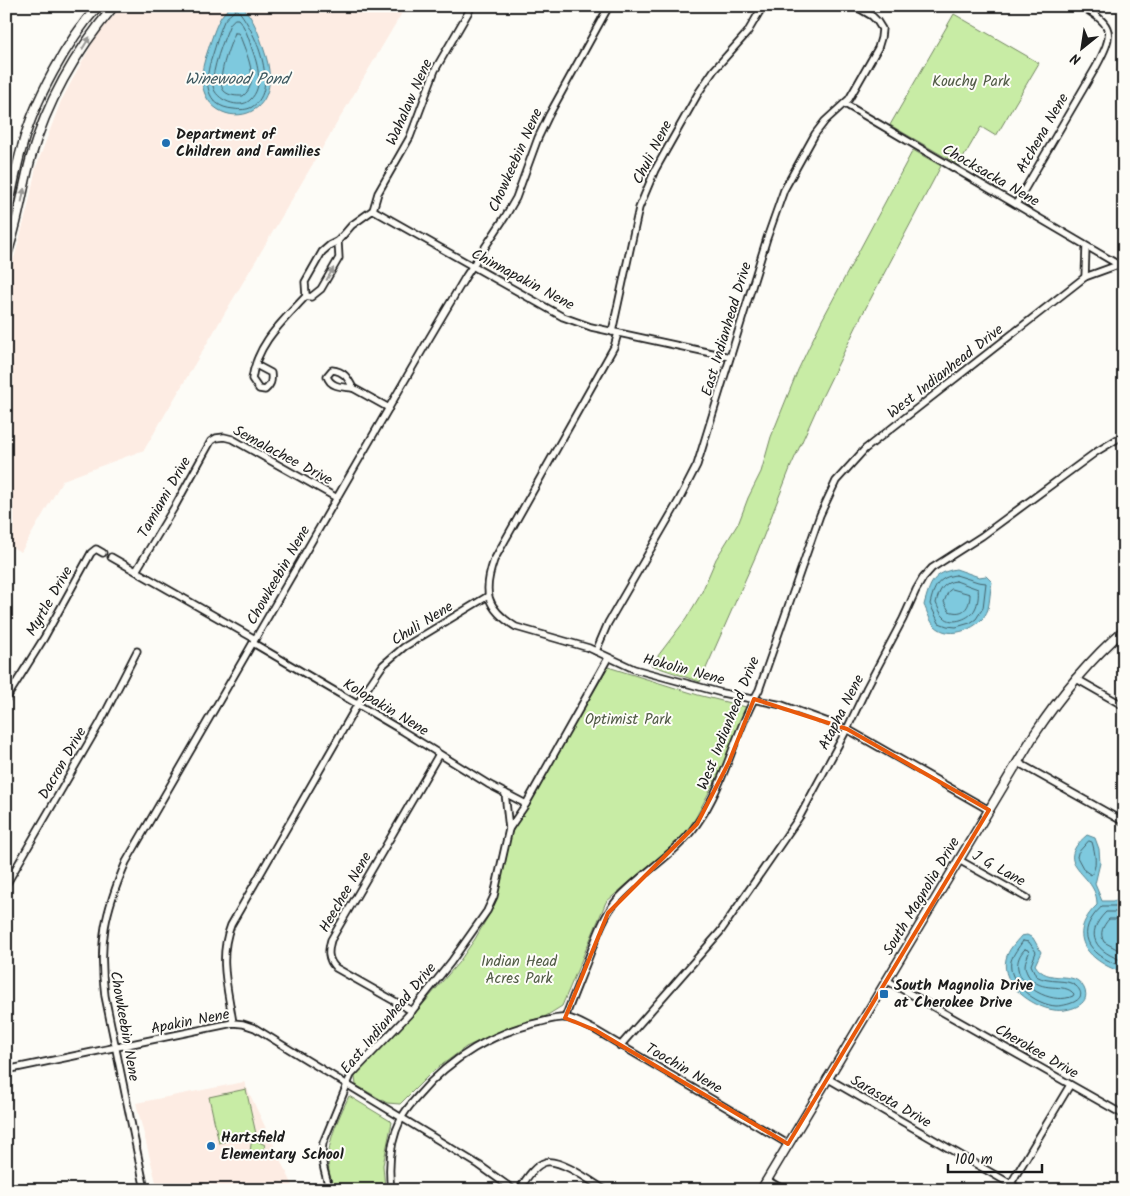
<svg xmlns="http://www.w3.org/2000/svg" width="1130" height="1196" viewBox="0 0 1130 1196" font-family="Kalam,sans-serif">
<rect width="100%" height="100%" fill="#fdfcf7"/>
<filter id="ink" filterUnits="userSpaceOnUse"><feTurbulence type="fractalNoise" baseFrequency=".02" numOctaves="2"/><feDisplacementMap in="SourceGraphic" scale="10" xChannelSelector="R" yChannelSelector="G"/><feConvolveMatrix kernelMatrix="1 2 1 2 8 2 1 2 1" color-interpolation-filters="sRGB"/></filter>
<g filter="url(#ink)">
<g fill="#fdece3">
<path d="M 122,6 L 406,6 L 144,450 L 63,480 L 21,552 L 6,544 L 6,275 L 15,255 L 28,207 L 36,167 L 61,101 L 96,36 Z"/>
<path d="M 244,1082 L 295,1190 L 158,1190 L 136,1103 Z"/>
</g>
<g fill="#c8eca5" stroke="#728460">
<path d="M 954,14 L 1039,63 L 996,136 L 981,127 L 959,165 L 890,125 Z"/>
<path d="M 913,150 L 941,166 L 861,317 L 822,397 L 791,466 L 757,553 L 700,682 L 651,665 L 686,619 L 701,594 L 716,559 L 739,522 L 748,498 L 761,472 L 771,437 L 798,370 L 822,320 Z"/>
<path d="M 608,667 L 698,695 L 746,707 L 726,760 L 696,817 L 683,836 L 606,902 L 562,1006 L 546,1016 L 504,1029 L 466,1047 L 431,1073 L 400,1104 L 387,1103 L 356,1085 L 355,1077 L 369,1060 L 418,1010 L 459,962 L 475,939 L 490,913 L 495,899 L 511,834 Z"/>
<path d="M 246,1089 L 256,1134 L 219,1143 L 209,1097 Z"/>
<path d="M 349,1096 L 392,1122 L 383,1165 L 385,1190 L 335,1190 C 333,1184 330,1177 329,1171 C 325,1145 338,1119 349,1096 Z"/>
<path d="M 255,1140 L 265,1145 L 261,1158 L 250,1153 L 251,1144 Z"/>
</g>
<g fill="#7ec9de" stroke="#578490">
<path d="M 233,6 L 242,6 C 254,19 259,34 264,50 C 295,137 182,133 205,59 C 209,48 216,21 224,13 C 226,10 230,8 233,6 Z"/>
<path d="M 956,569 L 979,577 L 986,576 L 992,582 C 990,591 990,601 988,609 C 982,628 950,641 935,626 C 930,622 927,611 924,605 C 930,583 933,573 956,569 Z"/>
<path d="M 1087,835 L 1095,838 L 1099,849 L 1100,863 L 1095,884 L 1102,901 L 1124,901 L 1124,973 C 1090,962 1064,937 1097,905 C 1098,872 1049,867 1087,835 Z"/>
<path d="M 1027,935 L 1033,938 L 1041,952 L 1035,965 C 1048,986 1074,968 1084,988 C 1093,1006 1066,1012 1054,1010 C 1032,1007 1000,984 1006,959 C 1008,950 1015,943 1021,936 Z"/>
</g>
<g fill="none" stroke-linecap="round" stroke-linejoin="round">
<g stroke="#43616a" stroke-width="1">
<path d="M 235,10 L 238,10 C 254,29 281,88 252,107 C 247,110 240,110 234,109 C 204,107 204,79 212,57 C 216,45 219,32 224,21 C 227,16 232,14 235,10 Z"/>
<path d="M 235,19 L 238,19 C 245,26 249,39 252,49 C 258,65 264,87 250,100 C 240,110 215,100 213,86 C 211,70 224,39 230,24 Z"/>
<path d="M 235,33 L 238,33 L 240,36 C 246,53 261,82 243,96 C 236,96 229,96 224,91 C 215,81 230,44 235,33 Z"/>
<path d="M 956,575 L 978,582 L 986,583 L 983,608 L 976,619 L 970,623 L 956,627 L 947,626 L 939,623 L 930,604 C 934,587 938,577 956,575 Z"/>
<path d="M 956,581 L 978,589 C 979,594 978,604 975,609 C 971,618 952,626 944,617 C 940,614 938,607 936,603 C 939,591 943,582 956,581 Z"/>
<path d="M 952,589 L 970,594 C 970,608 963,616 949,611 L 944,602 L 948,592 Z"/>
<path d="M 1089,841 L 1092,842 C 1095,852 1098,867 1091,875 L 1084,870 L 1077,857 L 1078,853 Z"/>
<path d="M 1124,906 L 1102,906 C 1100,909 1096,912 1094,915 C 1073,942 1101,960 1124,967"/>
<path d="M 1124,912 L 1106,912 C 1083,935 1096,952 1124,961"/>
<path d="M 1124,919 L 1109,919 C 1103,926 1099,933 1104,942 L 1124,953"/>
<path d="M 1023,941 L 1029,942 L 1036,952 L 1031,965 L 1036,976 C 1050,984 1067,978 1076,986 C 1091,1000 1066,1006 1056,1006 C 1036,1005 1007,983 1011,961 C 1013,954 1019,947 1023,941 Z"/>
<path d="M 1025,949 L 1028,950 L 1029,953 C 1025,962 1023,966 1028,975 C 1041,995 1064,981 1074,994 L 1073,996 C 1047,1008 999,975 1025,949 Z"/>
</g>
<defs>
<g id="minor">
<path d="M 845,104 L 1124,268"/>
<path d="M 1016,204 L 1096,67 C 1114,33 1115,26 1081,6"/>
<path d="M 373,210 L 563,317 L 591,327 L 730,357"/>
<path d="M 1085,277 L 1086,247"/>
<path d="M 306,296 L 305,282 L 322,252 L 330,245 L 338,241 L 352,225 L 373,210 L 378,193 L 410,137 L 435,70 L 472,6"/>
<path d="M 612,332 L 639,208 L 655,170 L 699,92 L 714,70 L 747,33 L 763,6"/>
<path d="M 618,333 L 614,347 L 494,560 C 483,591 485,608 516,627 L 589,648 L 634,669 L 722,693 L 782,705 L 847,729 L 989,810"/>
<path d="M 256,365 L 271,373 C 272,381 271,385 265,390 L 259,389 L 252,379 C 257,343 283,321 306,296 L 311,297 L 321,289 L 339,258 L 338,241"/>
<path d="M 332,370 C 344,371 348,378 353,388 C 342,387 330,387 327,376 Z"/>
<path d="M 353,388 L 389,408"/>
<path d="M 111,557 L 255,639"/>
<path d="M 136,571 L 175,506 L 211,441 L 216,438 L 224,437 L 232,439 L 337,498"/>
<path d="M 253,643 L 401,730 L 488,784 L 526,804"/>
<path d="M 596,651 L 608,623 L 678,502 L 697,465 L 767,238 L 784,190 L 815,134 L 825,121 L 849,99 L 878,48 L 881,38 L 882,29 L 877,21 L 872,16 L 855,6"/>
<path d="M 1075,678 L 1124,706"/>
<path d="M 6,699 L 44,638 L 91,553 L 96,549 L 103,553"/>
<path d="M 1017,762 L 1124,822"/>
<path d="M 505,793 L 509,829"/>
<path d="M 959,860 L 1027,898"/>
<path d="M 6,885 L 100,723 L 137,651"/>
<path d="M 886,980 L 1124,1115"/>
<path d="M 412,1011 L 336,968 C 327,959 328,951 331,940 L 439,754"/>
<path d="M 565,1018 C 573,996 582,975 590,954 C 597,936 604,915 617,900 C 641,873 676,854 697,824 C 726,783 734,733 759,690 L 820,515 L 836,481 L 865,449 L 1085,277 L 1118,265 L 1124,256"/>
<path d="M 233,1023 C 228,989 218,958 231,925 L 364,693 L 383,665 L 404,647 L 488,596"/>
<path d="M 620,1046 L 720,932 L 800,816 L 847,729 L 867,687 L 903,619 L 916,590 L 923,578 L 932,568 L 982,536 L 1096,452 L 1124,435"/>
<path d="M 6,1070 L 233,1023 L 243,1024 L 255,1028 L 297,1054 L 479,1165 L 514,1190"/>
<path d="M 827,1078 L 1021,1190"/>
<path d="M 767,1180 L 784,1190"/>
<path d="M 145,1190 L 105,996 C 98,942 105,911 126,862 L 427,342 L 466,276 L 505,217 L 516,198 L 538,138 L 549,115 L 609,6"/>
<path d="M 330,1190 C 325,1174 320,1160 323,1143 L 351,1075 L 412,1011 L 451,962 L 487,911 L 494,896 L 509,829 L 526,804 L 608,658"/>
<path d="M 391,1190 C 388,1165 390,1141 401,1119 C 405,1110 413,1102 419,1095 C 450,1058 494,1032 541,1022 C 549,1020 559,1017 567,1018 C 577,1020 586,1026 595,1030 L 788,1144"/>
<path d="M 519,1190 C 525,1181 534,1165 546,1162 C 561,1159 592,1182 605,1190"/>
<path d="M 1007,1190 L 1070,1085"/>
</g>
<g id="secondary">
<path d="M 6,218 C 12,194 15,170 22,147 C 34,101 67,41 98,6"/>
<path d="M 6,257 C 18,225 22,190 31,157 C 47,102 77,50 114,6"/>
<path d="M 761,1190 L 1034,735 C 1060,696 1088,661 1124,630"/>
</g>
</defs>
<use href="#minor" stroke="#1c1c1c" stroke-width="9"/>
<use href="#secondary" stroke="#1c1c1c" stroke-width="11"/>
<use href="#minor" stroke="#fdfcf7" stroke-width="5.5"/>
<use href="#secondary" stroke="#fdfcf7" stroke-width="8"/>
</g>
<defs><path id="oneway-solid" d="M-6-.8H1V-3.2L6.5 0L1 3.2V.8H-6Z" transform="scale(1.25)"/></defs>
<g fill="#989794">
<use href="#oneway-solid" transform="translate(86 43) rotate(-58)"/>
<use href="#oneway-solid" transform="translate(23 195) rotate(-79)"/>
<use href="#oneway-solid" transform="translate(330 274) rotate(-60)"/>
</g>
</g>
<path fill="none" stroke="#e8590c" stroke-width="4" stroke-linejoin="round" d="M 754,699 L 847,729 L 989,810 L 788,1144 L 595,1030 L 565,1018 L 608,913 L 697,824 L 729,762 Z"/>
<g fill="#1f6fb2" stroke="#fdfcf7" stroke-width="2">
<circle cx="166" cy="143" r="5"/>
<rect x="879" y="989" width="10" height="10" rx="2.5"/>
<circle cx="211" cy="1146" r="5"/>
</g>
<g text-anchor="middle" stroke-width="4" stroke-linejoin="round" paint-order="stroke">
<g font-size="15" fill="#505a45" stroke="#fdfcf7">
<text x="971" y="86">Kouchy Park</text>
<text x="628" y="724">Optimist Park</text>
<text x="519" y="966">Indian Head<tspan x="519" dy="17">Acres Park</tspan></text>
</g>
<g font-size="15" fill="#1c1c1c" stroke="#fdfcf7">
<text transform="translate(409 102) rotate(-66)" y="5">Wahalaw Nene</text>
<text transform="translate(1042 133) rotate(-60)" y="5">Atchena Nene</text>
<text transform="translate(652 152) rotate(-63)" y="5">Chuli Nene</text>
<text transform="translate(515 160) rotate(-66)" y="5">Chowkeebin Nene</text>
<text transform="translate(991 175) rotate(30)" y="5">Chocksacka Nene</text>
<text transform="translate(523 279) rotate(28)" y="5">Chinnapakin Nene</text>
<text transform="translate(726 329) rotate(-73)" y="5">East Indianhead Drive</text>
<text transform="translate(945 371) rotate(-38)" y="5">West Indianhead Drive</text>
<text transform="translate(283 455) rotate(28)" y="5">Semalachee Drive</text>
<text transform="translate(164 497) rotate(-60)" y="5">Tamiami Drive</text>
<text transform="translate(278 575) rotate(-60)" y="5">Chowkeebin Nene</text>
<text transform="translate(49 601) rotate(-60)" y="5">Myrtle Drive</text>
<text transform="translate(422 623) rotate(-32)" y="5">Chuli Nene</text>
<text transform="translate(684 669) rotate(15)" y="5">Hokolin Nene</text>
<text transform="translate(386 707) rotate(31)" y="5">Kolopakin Nene</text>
<text transform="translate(841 712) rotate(-63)" y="5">Atapha Nene</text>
<text transform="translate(728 723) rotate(-68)" y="5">West Indianhead Drive</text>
<text transform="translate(62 763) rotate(-60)" y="5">Dacron Drive</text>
<text transform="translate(999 868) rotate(29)" y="5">J G Lane</text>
<text transform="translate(345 892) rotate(-60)" y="5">Heechee Nene</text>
<text transform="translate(921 896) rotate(-59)" y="5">South Magnolia Drive</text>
<text transform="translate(388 1018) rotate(-50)" y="5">East Indianhead Drive</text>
<text transform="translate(190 1021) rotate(-11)" y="5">Apakin Nene</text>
<text transform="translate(125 1026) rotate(80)" y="5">Chowkeebin Nene</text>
<text transform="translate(1037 1051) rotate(30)" y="5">Cherokee Drive</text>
<text transform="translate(684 1068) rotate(30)" y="5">Toochin Nene</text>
<text transform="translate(891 1101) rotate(30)" y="5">Sarasota Drive</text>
</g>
<g font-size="15" font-weight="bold" fill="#1c1c1c" stroke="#fdfcf7" text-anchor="start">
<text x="176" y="139">Department of<tspan x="176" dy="17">Children and Families</tspan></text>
<text x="894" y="990">South Magnolia Drive<tspan x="894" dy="17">at Cherokee Drive</tspan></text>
<text x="221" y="1142">Hartsfield<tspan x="221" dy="17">Elementary School</tspan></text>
</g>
<g font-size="16" font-style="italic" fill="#3e5960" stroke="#fdfcf7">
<text x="237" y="84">Winewood Pond</text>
</g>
</g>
<rect width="1130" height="1196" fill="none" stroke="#fdfcf7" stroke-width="25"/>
<rect x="12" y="12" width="1105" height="1171" fill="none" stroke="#1c1c1c" stroke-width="2" filter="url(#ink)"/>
<g transform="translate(1082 48) rotate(210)" stroke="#fdfcf7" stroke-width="4" paint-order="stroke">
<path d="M0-4L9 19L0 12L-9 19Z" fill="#1c1c1c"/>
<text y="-8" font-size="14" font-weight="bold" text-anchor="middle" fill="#1c1c1c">N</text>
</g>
<path d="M948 1164v8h94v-8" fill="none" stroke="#1c1c1c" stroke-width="2.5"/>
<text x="955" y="1164" font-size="15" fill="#1c1c1c" stroke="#fdfcf7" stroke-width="4" paint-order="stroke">100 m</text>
</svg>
